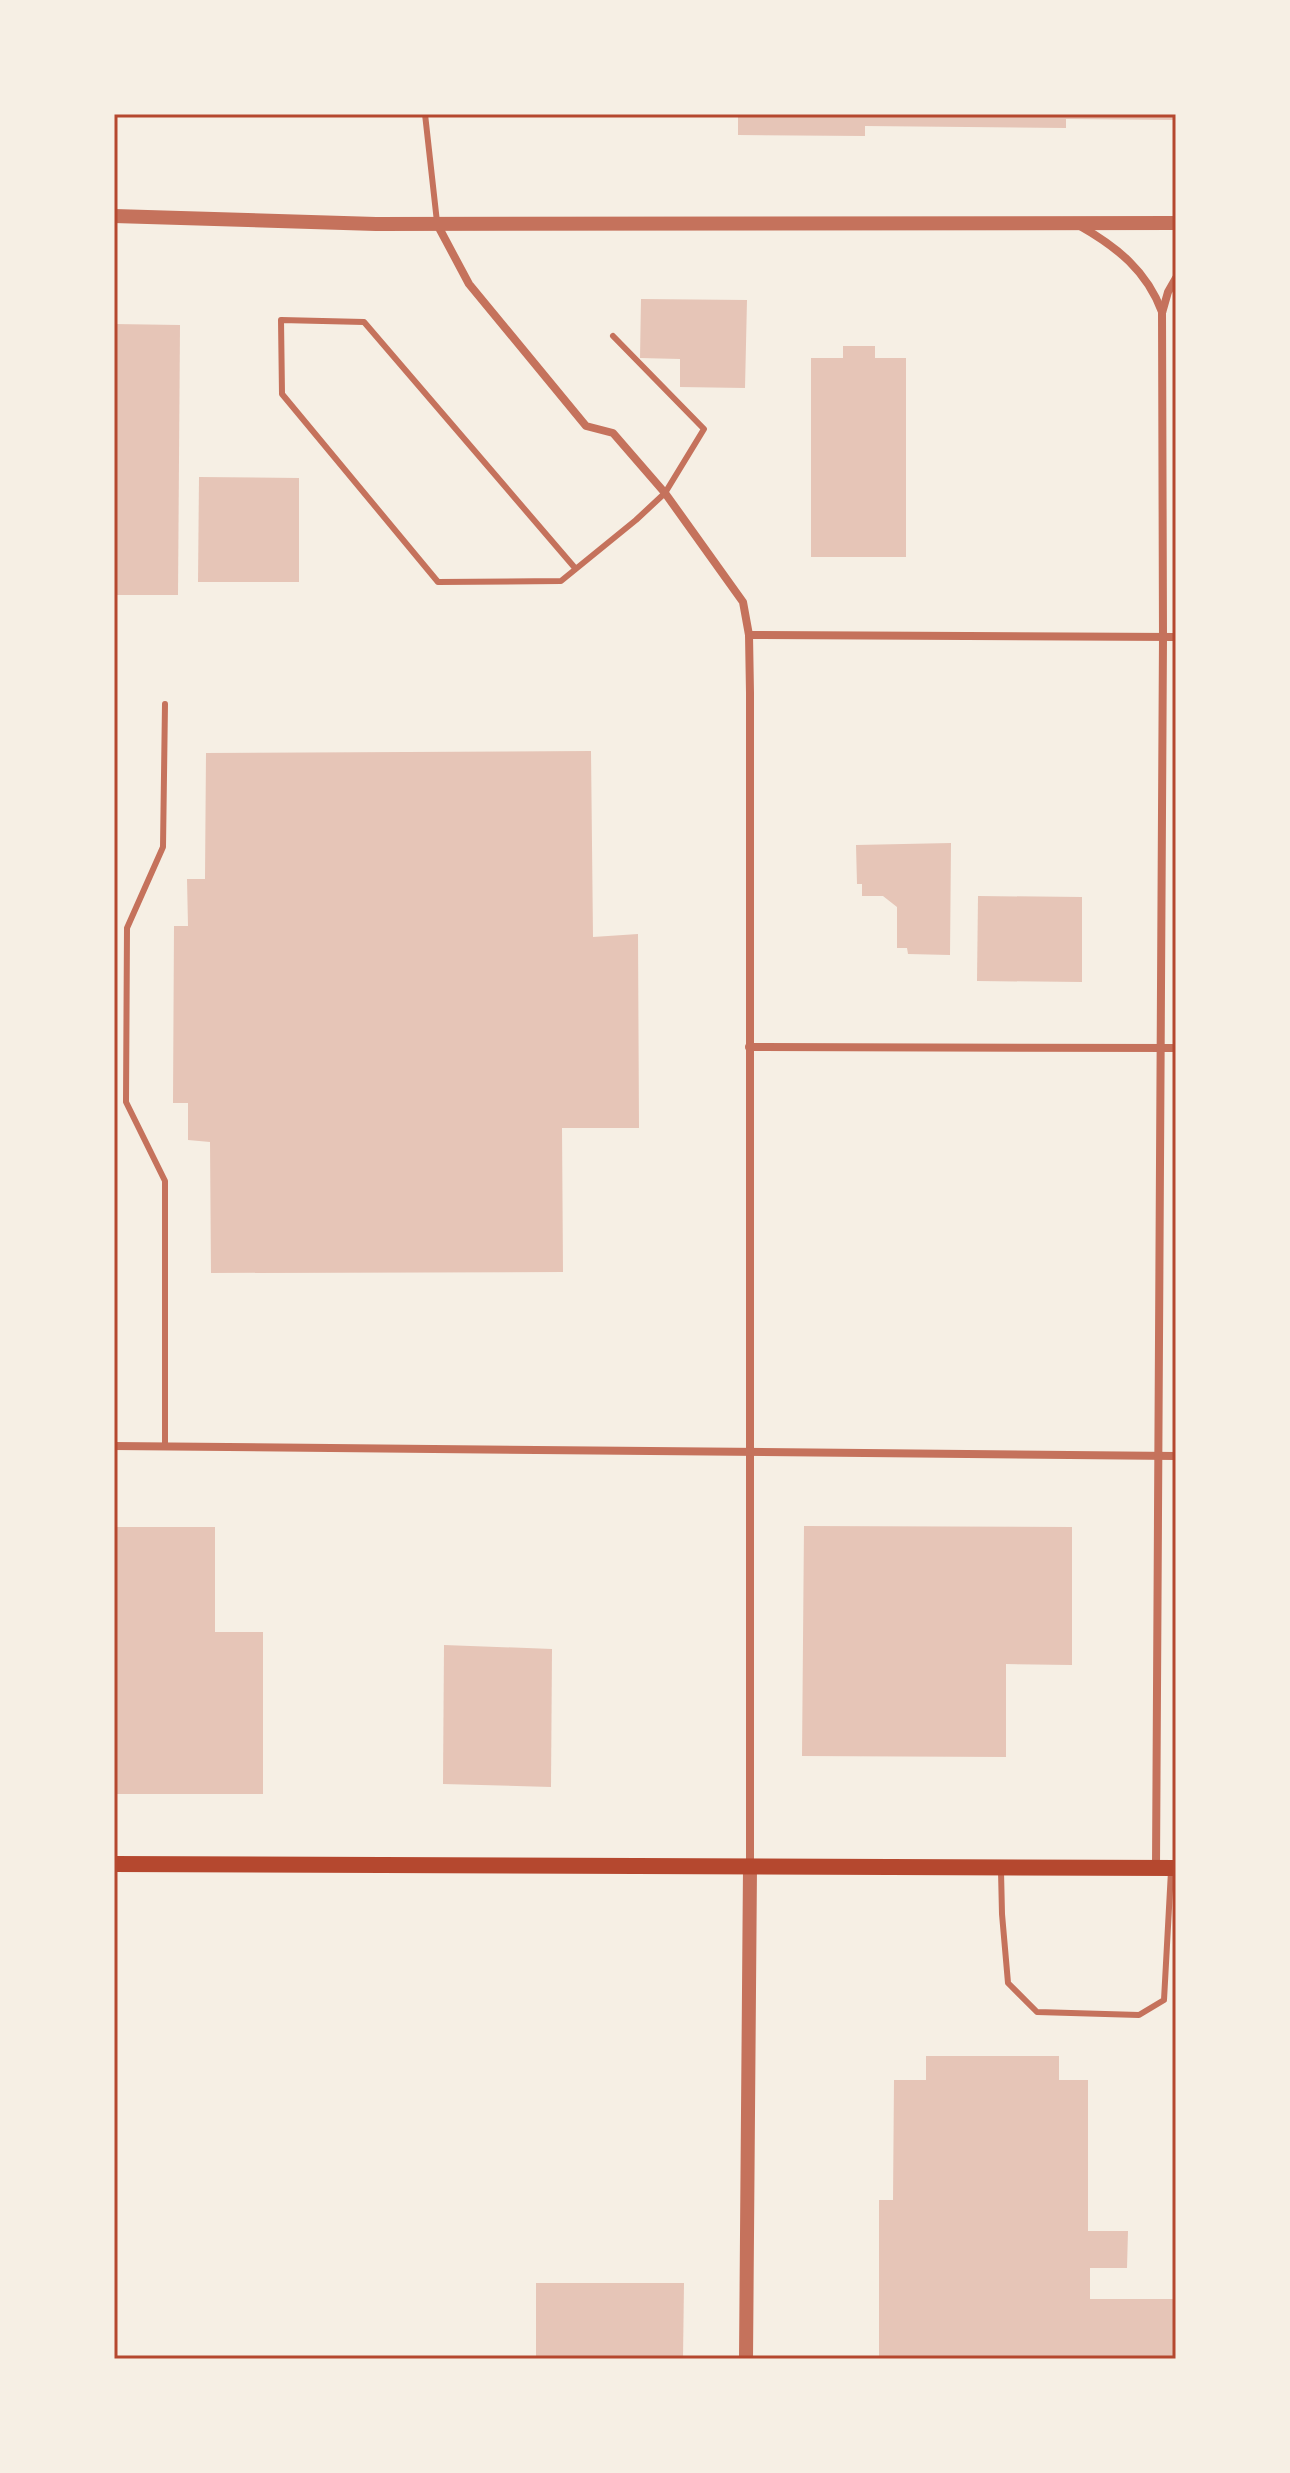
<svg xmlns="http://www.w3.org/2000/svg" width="1290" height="2473" viewBox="0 0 1290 2473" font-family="'Nunito Sans',sans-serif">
<rect width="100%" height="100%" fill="#f6efe4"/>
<g fill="#e6c5b7">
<path d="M 738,114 L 1176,114 L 1176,120 L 1066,119 L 1066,128 L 865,126 L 865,136 L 738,135 Z"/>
<path d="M 641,299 L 747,300 L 745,388 L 680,387 L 680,359 L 640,358 Z"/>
<path d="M 114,324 L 180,325 L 178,595 L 114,595 Z"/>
<path d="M 843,346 L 875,346 L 875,358 L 906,358 L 906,557 L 811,557 L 811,358 L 843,358 Z"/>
<path d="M 199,477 L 299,478 L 299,582 L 198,582 Z"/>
<path d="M 591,751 L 593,937 L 638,934 L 639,1128 L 562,1128 L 563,1272 L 211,1273 L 210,1142 L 188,1140 L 188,1103 L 173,1103 L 174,926 L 188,926 L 187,879 L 205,879 L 206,753 Z"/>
<path d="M 951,843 L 950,955 L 908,954 L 907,948 L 897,948 L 897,907 L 883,896 L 862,896 L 862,884 L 857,884 L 856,845 Z"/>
<path d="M 978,896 L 1082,897 L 1082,982 L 977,981 Z"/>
<path d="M 804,1526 L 1072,1527 L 1072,1665 L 1006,1664 L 1006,1757 L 802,1756 Z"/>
<path d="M 114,1527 L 215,1527 L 215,1632 L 263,1632 L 263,1794 L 114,1794 Z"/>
<path d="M 444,1645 L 552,1649 L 551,1787 L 443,1784 Z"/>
<path d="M 926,2056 L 1059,2056 L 1059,2080 L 1088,2080 L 1088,2231 L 1128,2231 L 1127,2268 L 1090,2268 L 1090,2299 L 1176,2299 L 1176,2359 L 879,2359 L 879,2200 L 893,2200 L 894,2080 L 926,2080 Z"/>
<path d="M 536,2283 L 684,2283 L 683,2359 L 536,2359 Z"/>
</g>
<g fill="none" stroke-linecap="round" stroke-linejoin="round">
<g stroke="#c5725c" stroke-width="6">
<path d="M 425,114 L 437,222"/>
<path d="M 575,568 L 364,322 L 281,320 L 282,394 L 438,582 L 561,581 L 636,520 L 665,493 L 704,429 L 613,336"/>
<path d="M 165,704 L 163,847 L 127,928 L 126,1102 L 165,1181 L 165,1446"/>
<path d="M 1001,1871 L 1002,1914 L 1008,1983 L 1037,2012 L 1139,2015 L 1164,2000 L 1171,1871"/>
</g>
<g stroke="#c5725c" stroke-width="8">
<path d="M 437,224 L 469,284 L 586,426 L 613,433 L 665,493 L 743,602 L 749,635 L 750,693 L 750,1866"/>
<path d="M 1080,226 C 1117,247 1147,271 1162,312"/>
<path d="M 749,635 L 1176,637"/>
<path d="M 749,1047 L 1176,1048"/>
<path d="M 114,1446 L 1176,1456"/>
<path d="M 1156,1867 L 1163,637 L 1162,313 L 1168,292 L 1176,278"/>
</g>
<g stroke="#c5725c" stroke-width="14">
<path d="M 114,216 L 376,224 L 1176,223"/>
<path d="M 746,2359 L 750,1867"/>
</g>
<path stroke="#b5482f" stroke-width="16" d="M 114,1864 L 1176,1868"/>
</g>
<rect width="1290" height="2473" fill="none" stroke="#f6efe4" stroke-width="232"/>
<rect x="116" y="116" width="1058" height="2241" fill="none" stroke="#b5482f" stroke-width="3"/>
</svg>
